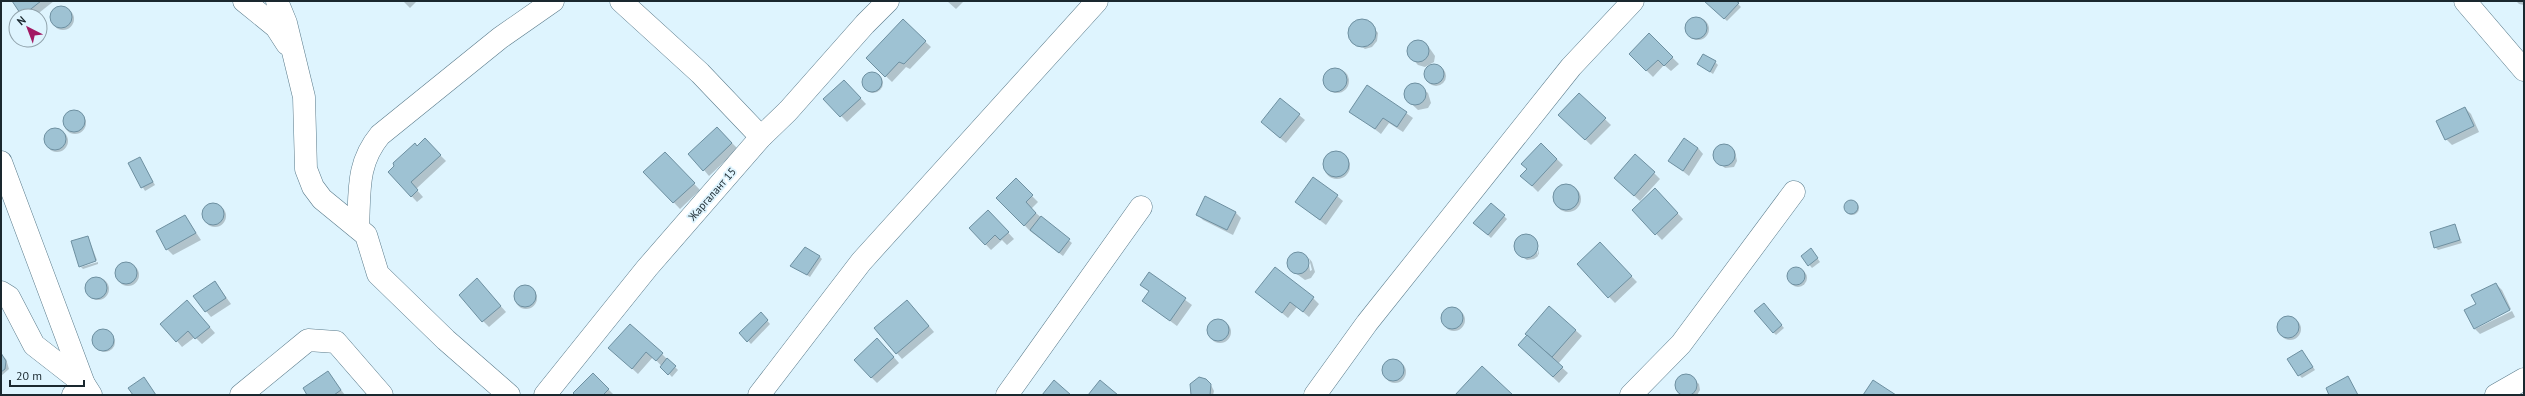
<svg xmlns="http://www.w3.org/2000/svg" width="2525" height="396" viewBox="0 0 2525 396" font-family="'PT Sans',sans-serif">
<rect width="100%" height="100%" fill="#def4fe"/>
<g fill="#0003">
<path d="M 14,1 L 54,1 L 35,16 L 24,16 Z"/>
<path d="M 403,1 L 417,1 L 410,8 Z"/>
<path d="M 947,1 L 964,1 L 956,9 Z"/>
<path d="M 1705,1 L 1735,1 L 1741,7 L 1727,21 Z"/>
<path d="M 2516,1 L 2524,1 L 2524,5 L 2519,4 Z"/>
<circle cx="63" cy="19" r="11"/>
<circle cx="1698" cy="29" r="11"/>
<path d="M 903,21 L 931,47 L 910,69 L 906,67 L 892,82 L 867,58 Z"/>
<path d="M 1358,21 L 1370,23 L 1378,33 L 1377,41 L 1372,47 L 1365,49 L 1351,39 L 1352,26 Z"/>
<path d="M 1649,35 L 1679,64 L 1671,71 L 1664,65 L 1653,77 L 1630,54 Z"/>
<path d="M 1416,40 L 1426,43 L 1435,56 L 1434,62 L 1425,67 L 1418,65 L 1408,54 L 1411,44 Z"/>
<path d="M 1715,62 L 1718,65 L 1713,74 L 1698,64 Z"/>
<circle cx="1436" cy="76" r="10"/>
<circle cx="1337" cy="81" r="12"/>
<circle cx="873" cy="83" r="10"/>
<path d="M 1416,83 L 1428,93 L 1431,103 L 1428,108 L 1418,110 L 1404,97 L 1405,90 L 1409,85 Z"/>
<path d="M 1368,86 L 1413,118 L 1403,132 L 1389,123 L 1381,134 L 1351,111 Z"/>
<path d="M 850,87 L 866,104 L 847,122 L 825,99 Z"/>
<path d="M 1579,94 L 1611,125 L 1591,145 L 1559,115 Z"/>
<path d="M 2465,108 L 2471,114 L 2479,132 L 2452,145 L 2446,139 Z"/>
<circle cx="75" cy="123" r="11"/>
<path d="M 1299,115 L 1305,120 L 1286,143 L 1268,128 Z"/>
<circle cx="57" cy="141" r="11"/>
<path d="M 723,134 L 738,149 L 709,176 L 704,170 Z"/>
<path d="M 425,140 L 446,161 L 416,189 L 423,197 L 417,202 L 389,172 Z"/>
<path d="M 1541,144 L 1563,165 L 1538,192 L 1522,176 L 1528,169 Z"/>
<path d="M 1726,145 L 1735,151 L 1737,161 L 1734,167 L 1725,168 L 1714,158 L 1714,151 L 1719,146 Z"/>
<path d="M 1698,148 L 1703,154 L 1689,176 L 1670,161 Z"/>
<circle cx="1337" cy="166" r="13"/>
<path d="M 665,153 L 700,190 L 680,209 L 645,172 Z"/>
<path d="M 140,158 L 155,185 L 145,191 L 129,164 Z"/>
<path d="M 1654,173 L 1660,179 L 1640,201 L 1621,184 Z"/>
<path d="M 1016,180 L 1038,202 L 1031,209 L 1072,243 L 1063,256 L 1030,231 L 998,198 Z"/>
<circle cx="1568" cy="199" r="13"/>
<path d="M 1655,190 L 1683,219 L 1662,240 L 1634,210 Z"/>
<path d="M 1337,196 L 1343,201 L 1326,225 L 1296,202 Z"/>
<circle cx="1852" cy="208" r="7"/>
<path d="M 1491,204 L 1507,219 L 1491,238 L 1478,226 Z"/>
<circle cx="215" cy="216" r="11"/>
<path d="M 988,211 L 1014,239 L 1007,245 L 1002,240 L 991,250 L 970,228 Z"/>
<path d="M 1236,213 L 1241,218 L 1233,235 L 1203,220 L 1197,214 Z"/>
<path d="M 185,216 L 201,240 L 173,255 L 167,249 Z"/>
<path d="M 2455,225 L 2462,243 L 2438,250 L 2435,247 Z"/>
<path d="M 1528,236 L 1534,240 L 1538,256 L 1534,259 L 1527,260 L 1518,254 L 1515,244 L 1521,237 Z"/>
<path d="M 88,237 L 97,260 L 80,267 L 72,242 Z"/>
<path d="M 1537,242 L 1539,254 L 1538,255 Z"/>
<path d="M 1600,244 L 1637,282 L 1615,303 L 1578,265 Z"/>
<path d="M 1813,252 L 1820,262 L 1812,268 L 1802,256 Z"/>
<path d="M 1300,253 L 1308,258 L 1310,271 L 1312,270 L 1309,258 L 1312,262 L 1315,272 L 1311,278 L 1305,280 L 1290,269 L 1289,259 L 1293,254 Z"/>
<path d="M 819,256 L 822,259 L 810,277 L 792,266 Z"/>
<path d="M 98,262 L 98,264 L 83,269 L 81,267 Z"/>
<circle cx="128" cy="275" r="11"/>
<circle cx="1798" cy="278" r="9"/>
<path d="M 1149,273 L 1192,305 L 1177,326 L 1143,301 L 1150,292 L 1141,284 Z"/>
<circle cx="98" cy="289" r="11"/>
<path d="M 215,282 L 231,304 L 211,317 L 206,311 Z"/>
<path d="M 2496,284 L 2502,290 L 2511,309 L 2475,327 L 2475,329 L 2474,329 L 2477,305 Z"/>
<path d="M 483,286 L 506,312 L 489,327 L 483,321 Z"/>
<circle cx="526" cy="298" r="11"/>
<path d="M 1257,292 L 1313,298 L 1319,304 L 1309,317 L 1297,307 L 1288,318 Z"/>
<path d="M 913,307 L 934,332 L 902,359 L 875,328 Z"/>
<path d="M 1549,307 L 1582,336 L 1558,364 L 1568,373 L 1559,383 L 1525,351 Z"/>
<path d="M 193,308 L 215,333 L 202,344 L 195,337 L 182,347 L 177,341 Z"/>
<path d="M 1766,308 L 1784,328 L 1776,335 L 1773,332 Z"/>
<circle cx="1454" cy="320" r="11"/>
<path d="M 2512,311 L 2515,317 L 2480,334 L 2475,329 Z"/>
<path d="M 764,317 L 770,324 L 751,344 L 741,333 Z"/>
<circle cx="2290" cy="329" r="11"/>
<circle cx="1220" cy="332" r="11"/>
<circle cx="105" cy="342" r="10"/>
<path d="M 883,345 L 899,363 L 877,383 L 871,377 Z"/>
<path d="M 610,348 L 662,354 L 678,370 L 672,377 L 653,357 L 638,374 Z"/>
<path d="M 2304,354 L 2315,370 L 2302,378 L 2299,375 Z"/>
<path d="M 1,355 L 6,359 L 9,369 L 1,376 Z"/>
<circle cx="1395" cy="372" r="11"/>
<path d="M 328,373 L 345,395 L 309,395 Z"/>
<path d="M 593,374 L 614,395 L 577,395 Z"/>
<path d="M 1683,376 L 1690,376 L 1699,384 L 1700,390 L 1697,395 L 1681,395 L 1678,392 L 1676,383 Z"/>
<path d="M 1203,378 L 1211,385 L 1214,391 L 1213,395 L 1192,395 L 1190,388 L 1193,382 Z"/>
</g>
<g fill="#9ec2d3" stroke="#6e90a1">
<path d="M 12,1 L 41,1 L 22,16 Z"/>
<path d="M 1704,1 L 1736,1 L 1739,3 L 1724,19 Z"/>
<circle cx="61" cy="17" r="11"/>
<circle cx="1696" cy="28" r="11"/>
<path d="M 903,19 L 926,41 L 904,64 L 899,62 L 885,77 L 866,58 Z"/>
<circle cx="1362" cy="33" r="14"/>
<path d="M 1649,33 L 1673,57 L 1664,66 L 1658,60 L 1646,71 L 1629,54 Z"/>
<circle cx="1418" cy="51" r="11"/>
<path d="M 1703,54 L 1716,61 L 1710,72 L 1697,64 Z"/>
<circle cx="1434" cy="74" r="10"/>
<circle cx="1335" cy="80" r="12"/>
<circle cx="872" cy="82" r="10"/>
<path d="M 844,80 L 861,98 L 840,117 L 823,99 Z"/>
<circle cx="1415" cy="94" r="11"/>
<path d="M 1367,85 L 1407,112 L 1397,127 L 1383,118 L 1375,129 L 1349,112 Z"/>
<path d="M 1579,93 L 1606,118 L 1585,140 L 1558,115 Z"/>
<path d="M 1280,98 L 1300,114 L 1280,138 L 1261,122 Z"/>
<path d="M 2465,107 L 2474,126 L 2445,140 L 2436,121 Z"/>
<circle cx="74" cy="121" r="11"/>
<path d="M 717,127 L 732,143 L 703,171 L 688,154 Z"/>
<circle cx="55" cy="139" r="11"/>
<path d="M 425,138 L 441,155 L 411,182 L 418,190 L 411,197 L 388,172 L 394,166 L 393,163 L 415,143 L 417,146 Z"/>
<path d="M 1684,138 L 1698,148 L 1683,171 L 1668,161 Z"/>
<path d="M 1541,143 L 1557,159 L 1532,186 L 1520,176 L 1527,169 L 1521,164 Z"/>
<circle cx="1724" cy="155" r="11"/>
<circle cx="1336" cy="164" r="13"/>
<path d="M 665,152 L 695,183 L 673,203 L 643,172 Z"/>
<path d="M 1635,154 L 1655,172 L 1634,196 L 1614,178 Z"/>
<path d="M 140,157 L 153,182 L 141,188 L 128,163 Z"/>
<path d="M 1313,177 L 1338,195 L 1320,220 L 1295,202 Z"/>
<path d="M 1016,178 L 1033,195 L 1026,202 L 1036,213 L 1024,226 L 996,198 Z"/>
<circle cx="1566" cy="197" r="13"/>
<path d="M 1655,188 L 1678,213 L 1655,235 L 1632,210 Z"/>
<path d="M 1205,196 L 1236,212 L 1227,230 L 1196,215 Z"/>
<circle cx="1851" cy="207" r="7"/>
<circle cx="213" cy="214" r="11"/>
<path d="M 1491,203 L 1505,215 L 1488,235 L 1473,223 Z"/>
<path d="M 988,210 L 1009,232 L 1000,240 L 995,235 L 985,245 L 969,228 Z"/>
<path d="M 185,215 L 196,233 L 166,250 L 156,231 Z"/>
<path d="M 1041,216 L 1070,239 L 1059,253 L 1030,230 Z"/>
<path d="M 2455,224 L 2460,240 L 2434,248 L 2430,232 Z"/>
<circle cx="1526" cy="246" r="12"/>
<path d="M 88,236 L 96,261 L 79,267 L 71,241 Z"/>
<path d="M 1600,242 L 1632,276 L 1608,298 L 1577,264 Z"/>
<path d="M 805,247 L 820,256 L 807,275 L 790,266 Z"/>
<path d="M 1811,248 L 1818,258 L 1808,266 L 1801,256 Z"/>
<circle cx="1298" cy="263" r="11"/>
<circle cx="126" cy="273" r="11"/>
<circle cx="1796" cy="276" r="9"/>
<path d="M 1275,267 L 1314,297 L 1303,312 L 1290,302 L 1282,313 L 1255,292 Z"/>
<path d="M 1149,272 L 1186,298 L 1170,321 L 1142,301 L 1149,291 L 1140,285 Z"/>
<circle cx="96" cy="288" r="11"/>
<path d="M 477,278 L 501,306 L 482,322 L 459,295 Z"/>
<path d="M 215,281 L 226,298 L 205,312 L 193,296 Z"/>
<path d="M 2496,283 L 2510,310 L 2474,329 L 2464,310 L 2476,304 L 2471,295 Z"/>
<circle cx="525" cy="296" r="11"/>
<path d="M 187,300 L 210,327 L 195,339 L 188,331 L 176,342 L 160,324 Z"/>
<path d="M 907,300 L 929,326 L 896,354 L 874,328 Z"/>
<path d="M 1764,303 L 1782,325 L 1773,333 L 1754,311 Z"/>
<path d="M 1549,306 L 1576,330 L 1552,357 L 1525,334 Z"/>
<circle cx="1452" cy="318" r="11"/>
<path d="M 761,312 L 768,320 L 747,342 L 739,333 Z"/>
<circle cx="2288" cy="327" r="11"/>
<circle cx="1218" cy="330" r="11"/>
<path d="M 630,324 L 663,353 L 656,361 L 646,352 L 632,369 L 608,348 Z"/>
<circle cx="103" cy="340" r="11"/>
<path d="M 1527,335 L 1563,367 L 1553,377 L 1518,345 Z"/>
<path d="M 877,338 L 894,357 L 871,378 L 854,360 Z"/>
<path d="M 2302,350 L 2313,367 L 2298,376 L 2287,359 Z"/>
<path d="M 1,353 L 6,361 L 5,369 L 1,372 Z"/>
<path d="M 667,358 L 676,366 L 668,375 L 660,367 Z"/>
<circle cx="1393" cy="370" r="11"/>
<path d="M 1482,366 L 1513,395 L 1455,395 Z"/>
<path d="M 328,371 L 341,390 L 334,395 L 307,395 L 303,388 Z"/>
<path d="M 593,373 L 609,389 L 603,395 L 575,395 L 573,393 Z"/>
<circle cx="1686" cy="385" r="11"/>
<path d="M 2348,376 L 2358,395 L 2329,395 L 2326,388 Z"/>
<path d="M 144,377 L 156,395 L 133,395 L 128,388 Z"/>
<path d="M 1199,377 L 1206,379 L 1211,384 L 1210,395 L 1191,395 L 1190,384 Z"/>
<path d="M 1054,380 L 1071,395 L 1042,395 Z"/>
<path d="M 1100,380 L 1118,395 L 1088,395 Z"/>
<path d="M 1873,380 L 1896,395 L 1863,395 Z"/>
</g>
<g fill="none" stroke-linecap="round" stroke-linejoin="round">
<defs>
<g id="minor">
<path d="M 244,1 L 276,27 L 287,44"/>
<path d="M 277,1 L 286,23 L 304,97 L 306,169 L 313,187 L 322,199 L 366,235 L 378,274 L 446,340 L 509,395"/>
<path d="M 621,1 L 700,73 L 761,137"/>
<path d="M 2465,1 L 2524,70"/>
<path d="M 1,162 L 84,384 L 91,395"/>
<path d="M 358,228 C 360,192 356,164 380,135 L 500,38 L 553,1"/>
<path d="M 1,292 L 9,297 L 34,345 L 84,384 L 73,395"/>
<path d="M 241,395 L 308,340 L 336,342 L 382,395"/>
<path d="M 545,395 L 647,268 L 761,137 L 788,111 L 865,24 L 888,1"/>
<path d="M 759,395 L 861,262 L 1097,1"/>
<path d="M 1007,395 L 1141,207"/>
<path d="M 1315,395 L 1367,323 L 1571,67 L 1633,1"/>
<path d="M 1631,395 L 1681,344 L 1794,192"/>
<path d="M 2496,395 L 2524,379"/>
</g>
</defs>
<use href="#minor" stroke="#5a7b8b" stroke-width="23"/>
<use href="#minor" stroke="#fff" stroke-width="22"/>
</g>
<g text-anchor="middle" stroke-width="3.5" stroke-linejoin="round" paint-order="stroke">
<g font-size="11" fill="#1a282f" stroke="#def4fe">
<text transform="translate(712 194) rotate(-49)" y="4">Жаргалант 15</text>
</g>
</g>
<rect width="2525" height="396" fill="none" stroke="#1a282f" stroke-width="4"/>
<g transform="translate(28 28) rotate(318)"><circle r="19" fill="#def4fe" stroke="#90a2ab"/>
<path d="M0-3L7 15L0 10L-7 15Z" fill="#a21963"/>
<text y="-6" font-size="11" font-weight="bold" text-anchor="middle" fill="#1a282f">N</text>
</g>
<path d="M10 380v6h74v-6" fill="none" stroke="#1a282f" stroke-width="2"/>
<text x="16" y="380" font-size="12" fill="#1a282f" stroke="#def4fe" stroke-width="3" paint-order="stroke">20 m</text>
</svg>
